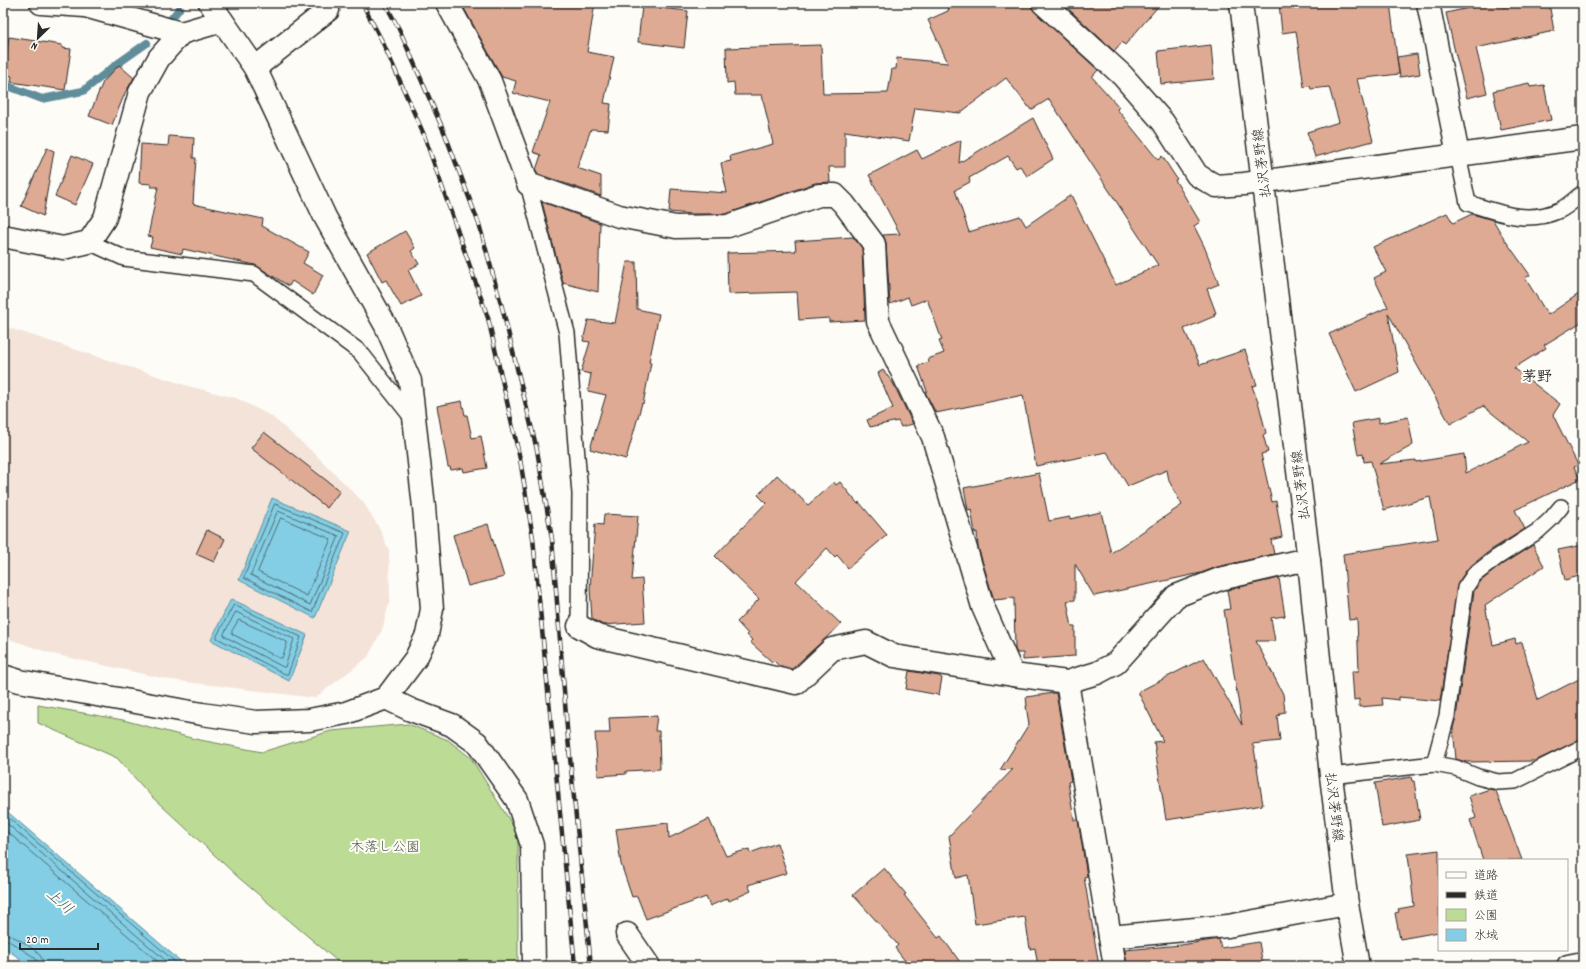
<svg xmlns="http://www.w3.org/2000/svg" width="1586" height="969" viewBox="0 0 1586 969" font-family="Dekko,'Klee One',sans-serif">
<rect width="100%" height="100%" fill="#fdfcf7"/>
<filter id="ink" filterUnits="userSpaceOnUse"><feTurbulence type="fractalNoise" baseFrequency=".025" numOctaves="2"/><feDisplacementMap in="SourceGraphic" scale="8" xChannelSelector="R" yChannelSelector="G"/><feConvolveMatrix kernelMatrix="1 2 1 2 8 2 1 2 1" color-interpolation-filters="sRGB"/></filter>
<g filter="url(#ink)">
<path fill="#f4e3d9" d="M 3,326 L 188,386 L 236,398 L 271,416 L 315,454 L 363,502 L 378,526 L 389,550 L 390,600 L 382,630 L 368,657 L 315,698 L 171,680 L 53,654 L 3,637 Z"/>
<path fill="#bcdc95" stroke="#748460" d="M 38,705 L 123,720 L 195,739 L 262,752 L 331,731 L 408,724 L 448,740 L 471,758 L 518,834 L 518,966 L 343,966 L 239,878 L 176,819 L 151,796 L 117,758 L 38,723 Z"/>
<g fill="#83cee4" stroke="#608d9a">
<path d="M 272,498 L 351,531 L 315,618 L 239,580 Z"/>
<path d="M 231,599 L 307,635 L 289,681 L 211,640 Z"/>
<path d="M 3,808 L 186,966 L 31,966 L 3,947 Z"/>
</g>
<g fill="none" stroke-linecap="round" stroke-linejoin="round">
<g stroke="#4e6c75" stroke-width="1">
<path d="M 275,504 L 345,533 L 312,612 L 244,578 Z"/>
<path d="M 278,511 L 339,536 L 310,605 L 251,575 Z"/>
<path d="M 281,518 L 331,539 L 307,596 L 258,572 Z"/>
<path d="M 234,605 L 301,637 L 288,674 L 285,674 L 217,638 L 217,636 Z"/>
<path d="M 236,612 L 294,639 L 285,667 L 283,667 L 224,636 L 224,634 Z"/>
<path d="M 239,620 L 287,642 L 287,644 L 282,658 L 279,658 L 232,634 L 232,631 Z"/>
<path d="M 3,813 L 180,966"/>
<path d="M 3,820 L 172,966"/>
<path d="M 3,828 L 163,966"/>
<path d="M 3,933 C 12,934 36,949 41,957 C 43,960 43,963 43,966"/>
<path d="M 3,939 L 9,941 L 34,957 L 37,961 L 37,966"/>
</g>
<g stroke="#608d9a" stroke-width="8">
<path d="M 171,19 L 179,9"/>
<path d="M 3,84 L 42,99 L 83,91 L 120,62 L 147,43"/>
</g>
</g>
<g fill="#deaa93" stroke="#2b2b2b">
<path d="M 461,3 L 595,3 L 587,52 L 614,57 L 604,103 L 611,104 L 608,130 L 591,129 L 577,168 L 601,176 L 601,196 L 538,174 L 536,170 L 541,155 L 533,152 L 550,102 L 513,93 L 516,81 L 502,77 Z"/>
<path d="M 950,3 L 1031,3 L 1031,7 L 1035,12 L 1098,70 L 1092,77 L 1119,107 L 1117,109 L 1158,160 L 1162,156 L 1177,179 L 1175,180 L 1200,222 L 1194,226 L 1204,246 L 1219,284 L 1207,289 L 1216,313 L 1213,314 L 1215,316 L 1184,329 L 1200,365 L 1245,350 L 1257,385 L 1252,386 L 1259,405 L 1266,433 L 1263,435 L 1268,452 L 1261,454 L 1272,502 L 1276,501 L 1282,537 L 1271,540 L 1274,554 L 1217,567 L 1201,573 L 1094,596 L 1075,564 L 1075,600 L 1067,601 L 1072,627 L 1075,627 L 1075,656 L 1023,660 L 1023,653 L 1017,653 L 1015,649 L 1014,598 L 994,600 L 978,547 L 977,532 L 975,533 L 971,509 L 968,510 L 964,488 L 1039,473 L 1049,521 L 1070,517 L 1070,519 L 1101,512 L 1111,553 L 1182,505 L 1169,481 L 1167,470 L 1128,486 L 1107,452 L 1036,466 L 1023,395 L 936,413 L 925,392 L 927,391 L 918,366 L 929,362 L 928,359 L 944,353 L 939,341 L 942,340 L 927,299 L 911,305 L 908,297 L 890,304 L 886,243 L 883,235 L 900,234 L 869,175 L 917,150 L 922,159 L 961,140 L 959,163 L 1033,118 L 1053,159 L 1027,176 L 1020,166 L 1016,168 L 1008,156 L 969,178 L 970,182 L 955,190 L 969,232 L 1020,216 L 1026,226 L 1071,195 L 1116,285 L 1158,265 L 1049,99 L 1031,110 L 1006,78 L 960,113 L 915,108 L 909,141 L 845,131 L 845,167 L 829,167 L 830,182 L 815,183 L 726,214 L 691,214 L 669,212 L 671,189 L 727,193 L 721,163 L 731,161 L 730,156 L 773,144 L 762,95 L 735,95 L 734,82 L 727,83 L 726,48 L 821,45 L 823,94 L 888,93 L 892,69 L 896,69 L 897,58 L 948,63 L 928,20 L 948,11 Z"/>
<path d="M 1062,3 L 1161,3 L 1125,45 L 1122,42 L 1114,51 Z"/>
<path d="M 1279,3 L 1390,3 L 1399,74 L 1357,79 L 1373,141 L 1315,157 L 1307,132 L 1339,122 L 1329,87 L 1311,89 L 1310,86 L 1304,87 L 1296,31 L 1282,33 Z"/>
<path d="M 1491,3 L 1503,3 L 1503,7 L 1523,3 L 1549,3 L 1554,31 L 1476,48 L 1487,93 L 1467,98 L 1455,52 L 1446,13 Z"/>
<path d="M 642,6 L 688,11 L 684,48 L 638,42 Z"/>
<path d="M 9,37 L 62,45 L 62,48 L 71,49 L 65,90 L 11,82 L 12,76 L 4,75 Z"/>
<path d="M 1211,45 L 1214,79 L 1161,84 L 1158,51 Z"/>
<path d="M 1417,54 L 1420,74 L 1400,77 L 1397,57 Z"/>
<path d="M 119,65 L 134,78 L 125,93 L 112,125 L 89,116 L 103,82 Z"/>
<path d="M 1529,83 L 1530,87 L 1544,85 L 1551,120 L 1501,130 L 1493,91 Z"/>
<path d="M 169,136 L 194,138 L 193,158 L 196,158 L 193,204 L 263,219 L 262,226 L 309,252 L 303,263 L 323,275 L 313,295 L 292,281 L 289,286 L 255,265 L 183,249 L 182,254 L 150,247 L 153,237 L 148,236 L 158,187 L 151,187 L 151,184 L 139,183 L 141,144 L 168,146 Z"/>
<path d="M 47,148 L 54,151 L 43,216 L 21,206 Z"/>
<path d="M 72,155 L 93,164 L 75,205 L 55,196 Z"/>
<path d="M 542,202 L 600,223 L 598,292 L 563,283 Z"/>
<path d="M 1447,213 L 1453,223 L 1472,214 L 1493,220 L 1505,240 L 1530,275 L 1525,278 L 1548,315 L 1583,291 L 1583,321 L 1544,345 L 1546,348 L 1514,368 L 1560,404 L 1553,415 L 1578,465 L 1574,467 L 1580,479 L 1515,510 L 1525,529 L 1491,550 L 1468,568 L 1458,583 L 1440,701 L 1399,697 L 1399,700 L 1382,698 L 1383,705 L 1359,707 L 1359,699 L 1354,700 L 1352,671 L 1359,671 L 1357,619 L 1349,620 L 1343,554 L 1438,539 L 1430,497 L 1384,510 L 1371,461 L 1364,462 L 1363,454 L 1358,455 L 1352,423 L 1379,418 L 1379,423 L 1408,417 L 1413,445 L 1379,464 L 1416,460 L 1416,462 L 1464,454 L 1466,473 L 1528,442 L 1483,406 L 1450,424 L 1388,313 L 1399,372 L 1356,392 L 1329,334 L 1388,307 L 1374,278 L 1386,272 L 1373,247 Z"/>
<path d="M 405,231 L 415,248 L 411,251 L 419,264 L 408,270 L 421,296 L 401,306 L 386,280 L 382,282 L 367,253 Z"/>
<path d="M 853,237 L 862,248 L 865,320 L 829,322 L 829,318 L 799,320 L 797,292 L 728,294 L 727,253 L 796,251 L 795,241 Z"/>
<path d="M 627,262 L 636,262 L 637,309 L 659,314 L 649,362 L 651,363 L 643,404 L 642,403 L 626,459 L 590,449 L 606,395 L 588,391 L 591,374 L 581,372 L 590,342 L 583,341 L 588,320 L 615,323 Z"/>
<path d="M 883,370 L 893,383 L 913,424 L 901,427 L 898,421 L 870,427 L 867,420 L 893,408 L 878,373 Z"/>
<path d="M 462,401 L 465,415 L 467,415 L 472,438 L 481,436 L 487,468 L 464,472 L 463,468 L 451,470 L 450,467 L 448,467 L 437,406 Z"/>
<path d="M 264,432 L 340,491 L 327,508 L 251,448 Z"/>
<path d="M 777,475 L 808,505 L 834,482 L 836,485 L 840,482 L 858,504 L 859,502 L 887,535 L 848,568 L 837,555 L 835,557 L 827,548 L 796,581 L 841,624 L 792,669 L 782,666 L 779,666 L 774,661 L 772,662 L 750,642 L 752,640 L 747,635 L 748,634 L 737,622 L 759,599 L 715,556 L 766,503 L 758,495 Z"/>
<path d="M 604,514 L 638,516 L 632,580 L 642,579 L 645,622 L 603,625 L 592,619 L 590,588 L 595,524 L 603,525 Z"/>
<path d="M 488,524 L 504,577 L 468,586 L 453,535 Z"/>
<path d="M 207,530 L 225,539 L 214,562 L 196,554 Z"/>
<path d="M 1533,545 L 1544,566 L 1485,605 L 1493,645 L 1515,639 L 1516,644 L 1522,642 L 1538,700 L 1583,677 L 1583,738 L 1535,761 L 1466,762 L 1456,759 L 1453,728 L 1456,717 L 1474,591 L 1481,581 L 1501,565 Z"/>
<path d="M 1583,545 L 1583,575 L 1565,580 L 1558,550 Z"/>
<path d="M 1279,578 L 1285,616 L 1271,618 L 1275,641 L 1256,641 L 1283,694 L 1285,712 L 1280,713 L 1280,715 L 1277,716 L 1280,741 L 1252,744 L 1254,748 L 1263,805 L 1166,820 L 1154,742 L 1163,741 L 1138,692 L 1204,658 L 1242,725 L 1224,610 L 1230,609 L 1227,590 Z"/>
<path d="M 909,671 L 939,676 L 942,678 L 939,695 L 906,689 Z"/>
<path d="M 1054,693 L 1056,693 L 1071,781 L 1068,782 L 1074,820 L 1078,820 L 1087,876 L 1084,877 L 1099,966 L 1038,966 L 1035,948 L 1030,949 L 1025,917 L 975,924 L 968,875 L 956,878 L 949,836 L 1013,769 L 1000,770 L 1029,724 L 1026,706 L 1027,706 L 1026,697 Z"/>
<path d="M 657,716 L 655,731 L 659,731 L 660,769 L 626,771 L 626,774 L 598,776 L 595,733 L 610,733 L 609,718 Z"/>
<path d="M 1411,777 L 1412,781 L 1414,781 L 1420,820 L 1382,827 L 1375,783 Z"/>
<path d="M 1490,789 L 1496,791 L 1522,860 L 1483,860 L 1470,820 L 1476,818 L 1469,796 Z"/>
<path d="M 709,819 L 726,856 L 749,849 L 750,853 L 777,843 L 787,873 L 748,885 L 751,891 L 729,901 L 728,898 L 710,906 L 706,897 L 646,919 L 637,896 L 632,897 L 621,864 L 616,829 L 668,823 L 669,838 Z"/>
<path d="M 1439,850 L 1439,932 L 1400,939 L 1395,913 L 1399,912 L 1398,909 L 1414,906 L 1408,854 Z"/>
<path d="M 884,868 L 906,894 L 904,895 L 938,938 L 941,936 L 963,966 L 909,966 L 895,948 L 898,945 L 853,895 Z"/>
<path d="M 1219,939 L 1221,948 L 1259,942 L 1263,966 L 1127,966 L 1125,950 L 1181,945 Z"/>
</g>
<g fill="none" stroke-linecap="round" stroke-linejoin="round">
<defs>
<g id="lane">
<path d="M 1458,155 L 1468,203 C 1500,213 1527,225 1560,210 C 1568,206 1576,198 1583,193"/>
<path d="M 528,184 L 567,333 L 580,494 L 579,626"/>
<path d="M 89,242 L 124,258 L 254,274 L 360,352 L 414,420"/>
<path d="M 1434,764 L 1447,716 L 1465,588 L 1474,575 L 1496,558 L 1538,531 L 1551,519 L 1561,507"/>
<path d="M 1331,776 L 1434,764 L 1456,768 L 1478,777 L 1498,782 L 1515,781 L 1583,747"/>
</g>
<g id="street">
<path d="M 41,3 L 85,6 L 181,33"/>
<path d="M 447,3 L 490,81 L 528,184 L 619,216 L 676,227 L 728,226 L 819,195 L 835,195 L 844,204 L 874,244 L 878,321 L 933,437 L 983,607 L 1013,675"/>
<path d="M 1043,3 L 1122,75 L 1163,122 L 1197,175 L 1216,186 L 1244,184 L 1583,138"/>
<path d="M 1428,3 L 1458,155"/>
<path d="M 3,236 L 63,248 L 89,242 L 105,218 L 140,92 L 159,58 L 181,33 L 222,21"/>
<path d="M 579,626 L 597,636 L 796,683 L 832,649 L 866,642 L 894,656 L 1013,675 L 1067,682 L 1097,673 L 1116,663 L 1176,596 L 1220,579 L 1294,562 L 1309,561"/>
<path d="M 1067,682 L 1115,966"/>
<path d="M 386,698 L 411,710 L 452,725 L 477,743 L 517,800 L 532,845 L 534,966"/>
<path d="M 627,934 L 649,966"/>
<path d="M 1110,937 L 1228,926 L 1347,904"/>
<path d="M 1568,966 L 1583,963"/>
</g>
<g id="secondary">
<path d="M 1241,3 L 1309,561 L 1331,776 L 1347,904 L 1358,966"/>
<path d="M 255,68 L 328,10"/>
<path d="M 3,676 L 19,681 L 202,714 L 256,722 L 309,720 L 346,713 L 386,698 L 416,658 L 427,635 L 432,609 L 424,507 L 410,381 L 386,326 L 325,217 L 255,68 L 210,3"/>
</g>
</defs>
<use href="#lane" stroke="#2b2b2b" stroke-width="18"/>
<use href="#street" stroke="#2b2b2b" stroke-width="25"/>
<use href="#secondary" stroke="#2b2b2b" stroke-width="25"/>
<use href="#lane" stroke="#fdfcf7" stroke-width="15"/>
<use href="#street" stroke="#fdfcf7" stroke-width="22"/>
<use href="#secondary" stroke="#fdfcf7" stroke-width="22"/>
<defs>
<g id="rail">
<path d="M 362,3 L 383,43 L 424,135 L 488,318 L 520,459 L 533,538 L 575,966"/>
<path d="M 385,3 L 400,31 L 445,134 L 479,224 L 503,311 L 537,450 L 552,539 L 567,728 L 591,966"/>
</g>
</defs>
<use href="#rail" stroke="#2b2b2b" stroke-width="4.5"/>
<use href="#rail" stroke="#fdfcf7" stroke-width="3" stroke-dasharray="9" stroke-linecap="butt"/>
</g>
</g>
<g text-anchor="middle" stroke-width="4" stroke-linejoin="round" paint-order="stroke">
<g font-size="14" fill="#2b2b2b" stroke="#fdfcf7">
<text transform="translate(1261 163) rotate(-97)" y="5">払沢茅野線</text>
<text transform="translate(1300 485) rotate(-97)" y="5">払沢茅野線</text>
<text transform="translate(1335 807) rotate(83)" y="5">払沢茅野線</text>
</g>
<g font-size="14" fill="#4f5746" stroke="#fdfcf7">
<text x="385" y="851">木落し公園</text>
</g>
<g font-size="15" font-weight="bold" fill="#2b2b2b" stroke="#fdfcf7">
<text x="1537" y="381">茅野</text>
</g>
<g font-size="15" font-style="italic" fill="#455c62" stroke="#fdfcf7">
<text transform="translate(60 901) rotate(42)" y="5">上川</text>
</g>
</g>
<rect width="1586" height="969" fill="none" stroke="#fdfcf7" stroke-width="16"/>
<rect x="8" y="8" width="1570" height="953" fill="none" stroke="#2b2b2b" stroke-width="1.5" filter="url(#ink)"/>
<rect x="1438" y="859" width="130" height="92" fill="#fdfcf7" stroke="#a9a8a5"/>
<rect x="1446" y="872" width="20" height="6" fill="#fdfcf7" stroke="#a9a8a5"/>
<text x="1474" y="879" font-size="12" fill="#2b2b2b">道路</text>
<rect x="1446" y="892" width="20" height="6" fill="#2b2b2b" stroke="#a9a8a5"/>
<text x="1474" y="899" font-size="12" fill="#2b2b2b">鉄道</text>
<rect x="1446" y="909" width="20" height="12" fill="#bcdc95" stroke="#a9a8a5"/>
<text x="1474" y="919" font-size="12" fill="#2b2b2b">公園</text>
<rect x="1446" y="929" width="20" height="12" fill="#83cee4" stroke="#a9a8a5"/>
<text x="1474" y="939" font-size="12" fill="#2b2b2b">水域</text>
<g transform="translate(38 38) rotate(205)" stroke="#fdfcf7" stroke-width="3" paint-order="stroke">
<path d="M0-3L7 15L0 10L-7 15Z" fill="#2b2b2b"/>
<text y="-6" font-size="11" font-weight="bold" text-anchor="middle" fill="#2b2b2b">N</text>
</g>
<path d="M20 943v6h78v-6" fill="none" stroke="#2b2b2b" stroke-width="2"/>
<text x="26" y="943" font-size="12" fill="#2b2b2b" stroke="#fdfcf7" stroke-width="3" paint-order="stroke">20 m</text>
</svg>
